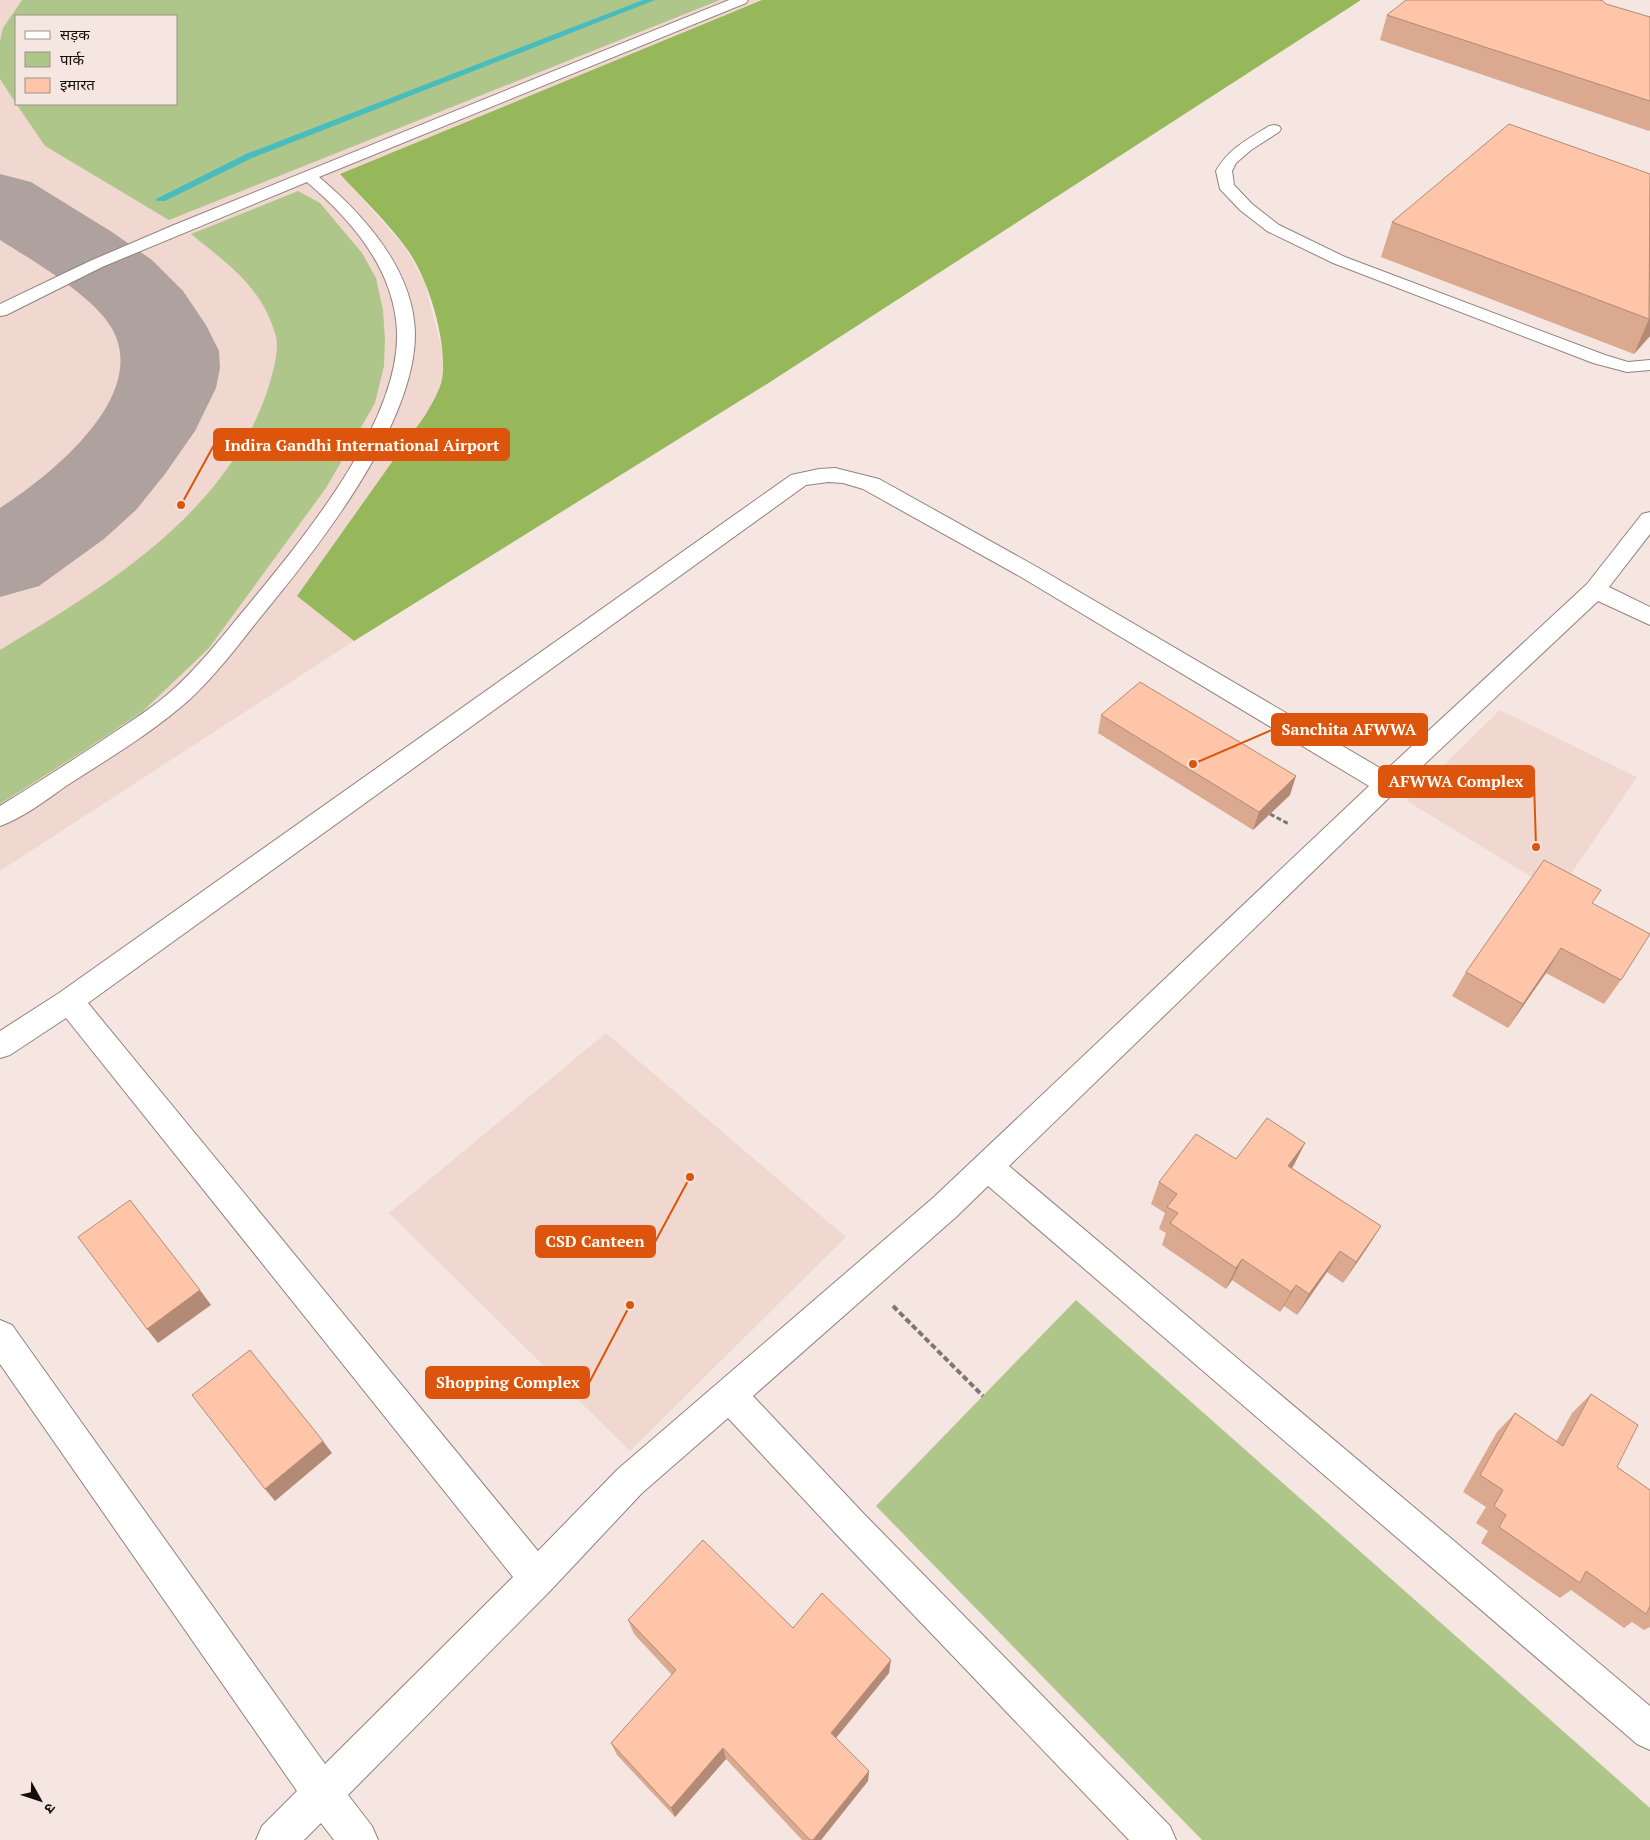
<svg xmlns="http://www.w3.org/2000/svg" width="1650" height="1840" viewBox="0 0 1650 1840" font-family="'PT Serif','Noto Sans Devanagari',serif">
<rect width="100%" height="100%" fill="#f6e6e1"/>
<g fill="#f0d8d0" fill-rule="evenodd">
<path d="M 0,0 L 762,0 L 340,174 L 405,247 L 425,284 L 442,350 L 444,373 L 437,393 L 426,414 L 297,596 L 354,641 L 0,871 ZM 16,16 L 176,16 L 176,104 L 16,104 Z"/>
<path d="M 1500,710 L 1637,777 L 1558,893 L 1407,801 Z"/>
<path d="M 606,1033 L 846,1237 L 630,1451 L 389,1213 Z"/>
</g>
<g fill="#afc68a" fill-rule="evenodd">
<path d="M 22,0 L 720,0 L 169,220 L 45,146 L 17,105 L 0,79 L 0,41 L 3,28 ZM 16,16 L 176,16 L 176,104 L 16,104 Z"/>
<path d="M 298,191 L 320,203 L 362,253 L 376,278 L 383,310 L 385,340 L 384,366 L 375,403 L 326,488 L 209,648 L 143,711 L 85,750 L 0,804 L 0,650 C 106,586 224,516 267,392 C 271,379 280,351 276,337 C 263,288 229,265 191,234 Z"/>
<path d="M 1076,1300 L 1650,1808 L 1650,1840 L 1202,1840 L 876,1506 Z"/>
</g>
<path fill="#96b75a" d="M 762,0 L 1361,0 L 767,384 L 354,641 L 297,596 L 426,414 C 433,401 443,386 443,371 C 445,334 427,274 404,245 C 385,220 361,197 340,174 Z"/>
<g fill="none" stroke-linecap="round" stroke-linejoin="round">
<path fill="#49bcbe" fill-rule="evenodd" d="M 643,0 L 655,0 L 252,158 L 165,201 L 157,201 L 156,199 L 246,154 Z"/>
<path fill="#afa29e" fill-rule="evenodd" d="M 0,174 L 31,182 L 112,232 L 152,260 L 183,291 L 206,325 L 219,351 L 220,368 L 216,388 L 195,431 L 165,474 L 136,510 L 104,539 L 39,586 L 0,597 L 0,508 C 50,476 152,395 111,327 C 91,294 33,261 0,240 Z"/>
<defs>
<g id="lane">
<path d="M 729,0 L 748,0 L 746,3 L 319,177 C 365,216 414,270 415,334 C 415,426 316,550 259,619 C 237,647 215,676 189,700 C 152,733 108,759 66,786 C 46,800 23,818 0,826 L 0,806 C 34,785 67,764 100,742 C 123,726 147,712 168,694 C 197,669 220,639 245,609 C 301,541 409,413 396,320 C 389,263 349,218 307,182 L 102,267 L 6,315 L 0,316 L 0,304 L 90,261 L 174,225 Z"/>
<path d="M 1274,125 L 1279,126 L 1281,129 L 1279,132 L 1251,150 L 1236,163 L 1232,171 L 1234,185 L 1252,204 L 1279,225 L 1345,257 L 1605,355 L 1628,362 L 1650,360 L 1650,370 L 1627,372 L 1593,363 L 1333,263 L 1267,231 L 1240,210 L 1220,189 L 1216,171 C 1228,149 1248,139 1269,126 Z"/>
</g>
<path id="street" d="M 835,468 L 879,479 L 1037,567 L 1385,771 L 1587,584 L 1642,514 L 1650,512 L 1650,534 L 1609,587 L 1650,607 L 1650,625 L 1598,601 L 1396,791 L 1009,1166 L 1650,1706 L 1650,1750 L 1637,1744 L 988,1186 L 956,1217 L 753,1396 L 864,1514 L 1170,1826 L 1176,1840 L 1129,1840 L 840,1538 L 728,1418 L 642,1493 L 550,1591 L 348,1795 L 372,1826 L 378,1840 L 334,1840 L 321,1823 L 304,1840 L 256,1840 L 262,1826 L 297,1791 L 0,1364 L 0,1320 L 12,1325 L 325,1764 L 513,1577 L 66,1018 L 10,1055 L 0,1058 L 0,1031 L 59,993 L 791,475 L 819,469 ZM 828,482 L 843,483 L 863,489 L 1021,577 L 1369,786 L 934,1197 L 618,1469 L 538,1551 L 88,1003 L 806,485 Z"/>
</defs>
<use href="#lane" stroke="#91837e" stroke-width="2"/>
<use href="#street" stroke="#91837e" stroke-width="2"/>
<path stroke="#7f7572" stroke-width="3" stroke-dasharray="5 2.5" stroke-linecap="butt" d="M 1270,814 L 1289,824"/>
<path stroke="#7f7572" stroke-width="4" stroke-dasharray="6 3" stroke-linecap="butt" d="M 893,1306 L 983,1396"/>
<use href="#lane" fill="#fff" fill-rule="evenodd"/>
<use href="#street" fill="#fff" fill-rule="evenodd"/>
</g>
<g fill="#daa990">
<path d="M 1606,4 L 1650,17 L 1650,130 L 1649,131 L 1380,40 L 1387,15 Z"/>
<path d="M 1650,174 L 1650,336 L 1634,354 L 1381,257 L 1392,222 Z"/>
<path d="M 1101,715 L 1290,795 L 1253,830 L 1098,733 Z"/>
<path d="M 1593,904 L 1621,980 L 1604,1004 L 1546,973 L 1508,1028 L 1452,996 L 1466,972 Z"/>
<path d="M 1305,1143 L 1292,1168 L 1381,1226 L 1367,1248 L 1343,1283 L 1327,1272 L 1297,1315 L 1284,1306 L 1280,1312 L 1232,1280 L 1226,1289 L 1162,1245 L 1166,1233 L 1159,1229 L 1165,1213 L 1151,1204 L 1159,1182 L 1236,1159 Z"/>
<path d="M 1591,1394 L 1617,1467 L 1650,1490 L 1650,1627 L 1644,1630 L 1632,1622 L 1624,1628 L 1571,1590 L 1560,1598 L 1481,1543 L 1488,1531 L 1476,1523 L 1486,1507 L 1463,1492 L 1497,1432 L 1515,1413 L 1556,1442 L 1572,1413 Z"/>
<path d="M 628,1620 L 793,1628 L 889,1673 L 836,1738 L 869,1771 L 868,1781 L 821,1840 L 802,1840 L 726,1759 L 675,1817 L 617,1755 L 611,1743 L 672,1675 L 634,1634 Z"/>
</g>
<g fill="#b28a76">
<path d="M 1650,318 L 1650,336 L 1634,354 L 1649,319 Z"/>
<path d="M 1296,776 L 1290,795 L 1253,830 L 1259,812 Z"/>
<path d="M 1561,948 L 1546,973 L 1508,1028 L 1523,1004 Z"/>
<path d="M 1305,1143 L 1294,1165 L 1278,1189 L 1288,1166 Z"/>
<path d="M 1381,1226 L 1367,1248 L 1343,1283 L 1356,1262 Z"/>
<path d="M 1340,1251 L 1327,1272 L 1297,1315 L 1309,1294 Z"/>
<path d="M 1242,1259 L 1232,1280 L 1226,1289 L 1236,1268 Z"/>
<path d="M 1296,1285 L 1284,1306 L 1280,1312 L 1291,1292 Z"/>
<path d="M 200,1290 L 211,1305 L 158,1343 L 147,1329 Z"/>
<path d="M 323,1441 L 332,1453 L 275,1501 L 265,1489 Z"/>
<path d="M 891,1660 L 889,1673 L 831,1744 L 831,1733 Z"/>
<path d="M 723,1748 L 726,1759 L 675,1817 L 671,1808 Z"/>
<path d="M 869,1771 L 868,1781 L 821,1840 L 813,1840 Z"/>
</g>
<g fill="#fec5a8" stroke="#b28a76">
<path d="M 1406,0 L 1599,0 L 1603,1 L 1606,4 L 1650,17 L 1650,101 L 1387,15 Z"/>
<path d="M 1509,124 L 1650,174 L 1649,319 L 1392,222 Z"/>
<path d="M 1140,682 L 1296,776 L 1259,812 L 1101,715 Z"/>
<path d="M 1544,860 L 1601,890 L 1592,903 L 1650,934 L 1621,980 L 1561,948 L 1523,1004 L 1466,972 Z"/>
<path d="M 1267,1118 L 1305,1143 L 1288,1166 L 1381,1226 L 1356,1262 L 1340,1251 L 1309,1294 L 1296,1285 L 1291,1292 L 1242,1259 L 1236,1268 L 1170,1223 L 1178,1213 L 1167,1207 L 1177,1194 L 1159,1182 L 1196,1134 L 1236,1159 Z"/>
<path d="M 130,1200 L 200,1290 L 147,1329 L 78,1237 Z"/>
<path d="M 250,1350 L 323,1441 L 265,1489 L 192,1395 Z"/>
<path d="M 1591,1394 L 1638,1425 L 1617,1467 L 1650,1490 L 1650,1606 L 1646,1614 L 1586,1571 L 1580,1583 L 1499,1527 L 1506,1515 L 1494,1506 L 1503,1490 L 1480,1475 L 1515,1413 L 1563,1446 Z"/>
<path d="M 703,1540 L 793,1628 L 822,1593 L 891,1660 L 831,1733 L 869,1771 L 813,1840 L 810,1840 L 723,1748 L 671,1808 L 611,1743 L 676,1670 L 628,1620 Z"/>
</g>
<path fill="none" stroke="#dd550c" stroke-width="2" d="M181 505L214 445M1193 764L1272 730M1536 847L1534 781M690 1177L655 1242M630 1305L589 1383"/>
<g fill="#dd550c" stroke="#f6e6e1" stroke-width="2">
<circle cx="181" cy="505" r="5"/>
<circle cx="1193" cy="764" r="5"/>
<circle cx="1536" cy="847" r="5"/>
<circle cx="690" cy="1177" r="5"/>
<circle cx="630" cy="1305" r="5"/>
</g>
<g fill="#dd550c" stroke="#dd550c" stroke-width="2">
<rect x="214" y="429" width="295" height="31" rx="5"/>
<rect x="1272" y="714" width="155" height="31" rx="5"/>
<rect x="1379" y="766" width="155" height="31" rx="5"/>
<rect x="536" y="1226" width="119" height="31" rx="5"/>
<rect x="426" y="1367" width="163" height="31" rx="5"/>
</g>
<g font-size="16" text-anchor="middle" font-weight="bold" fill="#fff">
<text x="362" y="451">Indira Gandhi International Airport</text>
<text x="1349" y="735">Sanchita AFWWA</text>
<text x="1456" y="787">AFWWA Complex</text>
<text x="595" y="1247">CSD Canteen</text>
<text x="508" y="1388">Shopping Complex</text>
</g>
<rect x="15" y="15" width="162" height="90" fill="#f6e6e1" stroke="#9b908c"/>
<rect x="25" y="31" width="25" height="8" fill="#ffffff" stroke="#9b908c"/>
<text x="60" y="40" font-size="15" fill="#130e0c">सड़क</text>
<rect x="25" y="52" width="25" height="15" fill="#afc68a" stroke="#9b908c"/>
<text x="60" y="65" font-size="15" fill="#130e0c">पार्क</text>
<rect x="25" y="78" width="25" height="15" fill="#fec5a8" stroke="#9b908c"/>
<text x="60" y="90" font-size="15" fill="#130e0c">इमारत</text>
<g transform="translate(40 1800) rotate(130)" stroke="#f6e6e1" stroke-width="4" paint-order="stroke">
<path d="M0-4L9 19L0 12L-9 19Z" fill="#130e0c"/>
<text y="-8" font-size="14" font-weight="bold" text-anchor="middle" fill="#130e0c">उ</text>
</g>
</svg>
